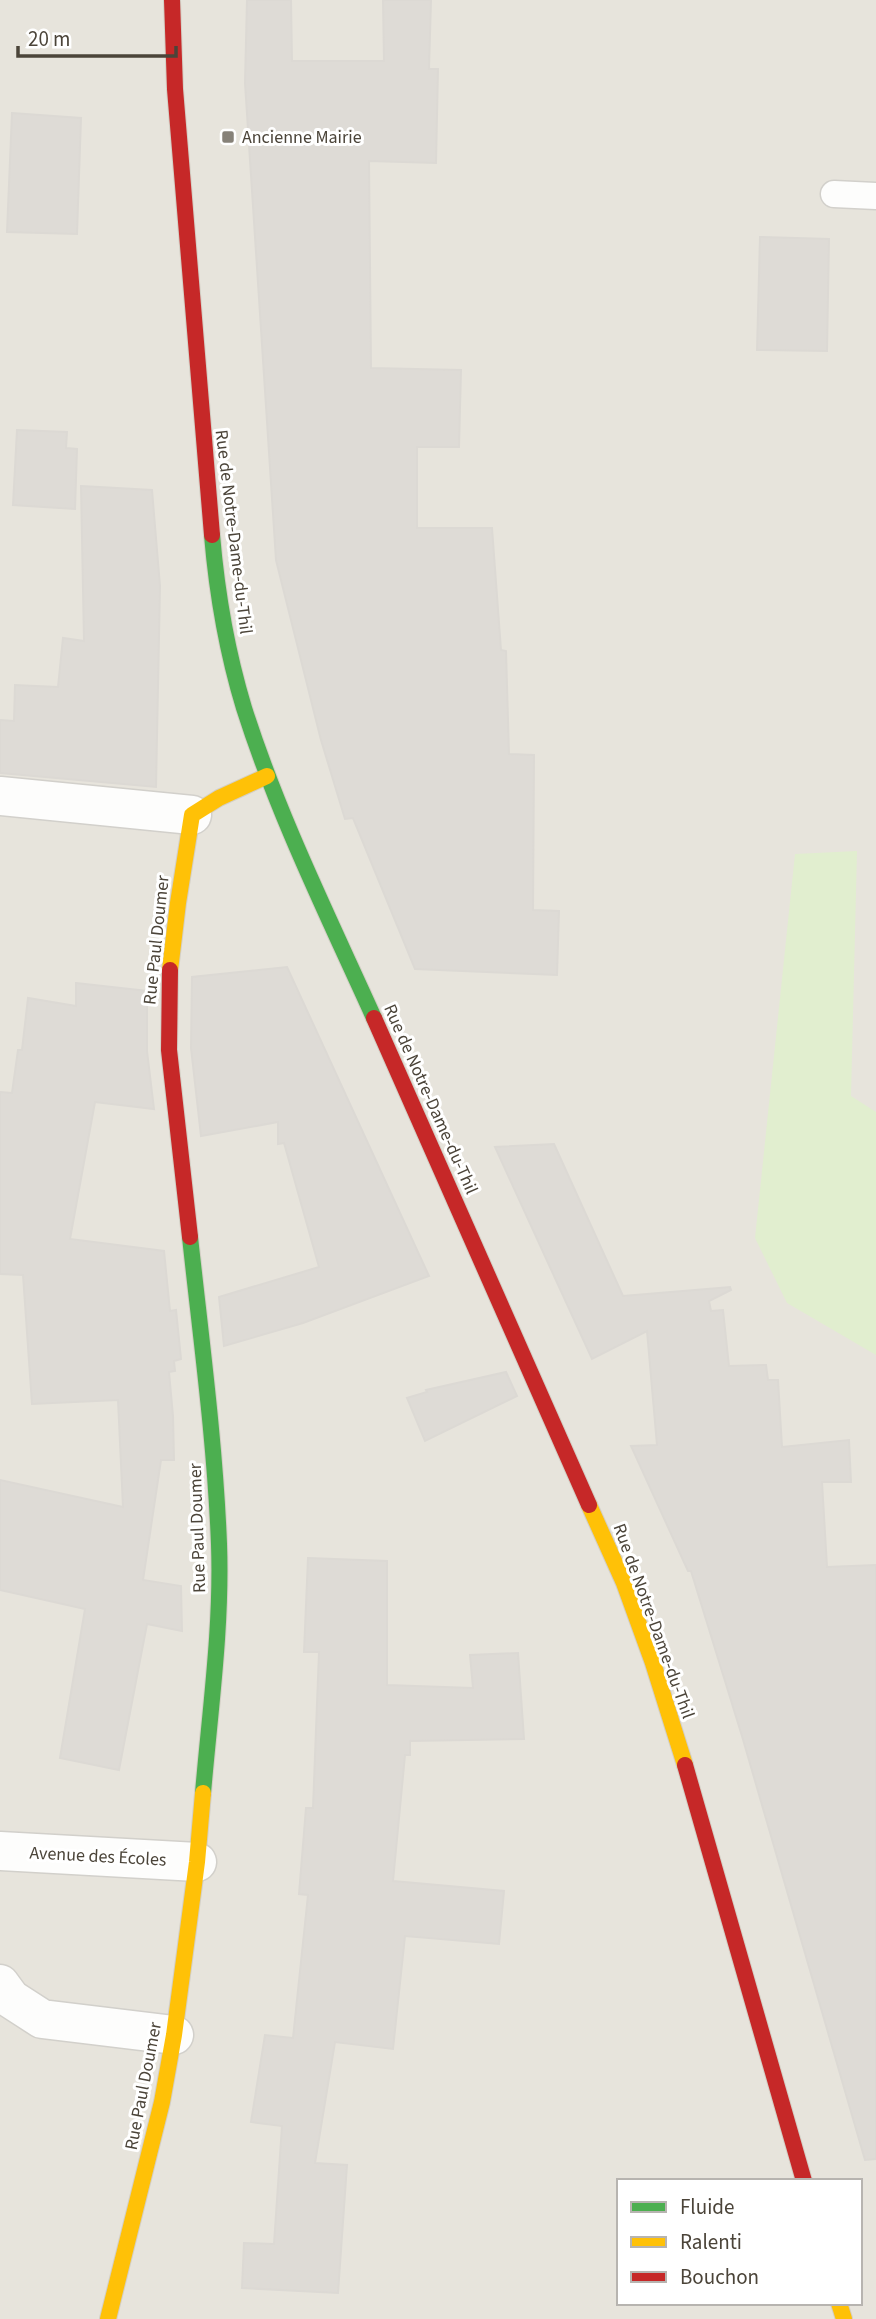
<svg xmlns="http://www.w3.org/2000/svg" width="876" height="2319" viewBox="0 0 876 2319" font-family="'Source Sans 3',sans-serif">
<rect width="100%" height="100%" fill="#f4f2ee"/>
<path fill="#e7e4dc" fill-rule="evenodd" d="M 0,0 L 876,0 L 876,2319 L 0,2319 ZM 619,2181 L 860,2181 L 860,2303 L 619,2303 Z"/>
<path fill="#e1eecf" d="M 857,851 L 851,1096 L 876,1112 L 876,1355 L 787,1303 L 755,1238 L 795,854 Z"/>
<g fill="#dedbd6" stroke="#dcd9d4" stroke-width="2">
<path d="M 247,0 L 291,0 L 292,61 L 384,61 L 383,0 L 431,0 L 429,69 L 438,69 L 436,163 L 369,161 L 371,368 L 461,370 L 459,447 L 417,447 L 417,528 L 492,528 L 501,650 L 506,651 L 509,754 L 534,755 L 533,910 L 559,911 L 557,975 L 415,969 L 353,818 L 345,819 L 321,740 L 276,560 L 245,83 Z"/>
<path d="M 12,113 L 81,118 L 77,234 L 7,232 Z"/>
<path d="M 760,237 L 829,239 L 827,351 L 757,350 Z"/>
<path d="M 17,430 L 67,432 L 66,448 L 77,449 L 75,509 L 13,505 Z"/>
<path d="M 81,486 L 152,490 L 160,586 L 156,787 L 0,773 L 0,720 L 14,721 L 15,685 L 58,687 L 63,638 L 84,641 Z"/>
<path d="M 287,967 L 429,1276 L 303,1323 L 224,1346 L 219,1297 L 319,1267 L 284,1143 L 278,1144 L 278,1122 L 201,1136 L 191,1048 L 192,977 Z"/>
<path d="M 76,983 L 147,991 L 147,1051 L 154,1109 L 95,1102 L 70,1239 L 164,1251 L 170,1311 L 176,1310 L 181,1359 L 174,1361 L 175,1371 L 169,1372 L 173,1416 L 174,1460 L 161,1460 L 143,1580 L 181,1586 L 182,1631 L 147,1624 L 119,1770 L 60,1758 L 85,1609 L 0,1590 L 0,1480 L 123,1507 L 118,1400 L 32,1404 L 23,1275 L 0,1274 L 0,1092 L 12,1093 L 18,1050 L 22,1050 L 28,998 L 76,1006 Z"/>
<path d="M 554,1144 L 623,1296 L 730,1287 L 731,1290 L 709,1301 L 711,1311 L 723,1310 L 729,1366 L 766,1365 L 768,1380 L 778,1380 L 782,1447 L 849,1440 L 851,1482 L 822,1482 L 827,1567 L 876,1565 L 876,2159 L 865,2160 L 742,1736 L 691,1571 L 688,1571 L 631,1446 L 657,1445 L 647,1331 L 592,1359 L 495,1147 Z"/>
<path d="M 506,1372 L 517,1396 L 425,1441 L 407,1398 L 427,1392 L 426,1390 Z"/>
<path d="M 308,1558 L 387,1561 L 387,1685 L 473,1688 L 470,1655 L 518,1653 L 524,1739 L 410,1741 L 410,1755 L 405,1755 L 393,1881 L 504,1891 L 499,1944 L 405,1936 L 393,2049 L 335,2042 L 315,2163 L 347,2165 L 338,2293 L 242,2288 L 244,2243 L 274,2244 L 282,2126 L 251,2122 L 265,2035 L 293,2038 L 308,1895 L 299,1894 L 306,1808 L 313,1808 L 319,1652 L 304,1652 Z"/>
</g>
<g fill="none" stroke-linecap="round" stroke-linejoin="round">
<defs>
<path id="lane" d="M 834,194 L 876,196"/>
<g id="street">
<path d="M 0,796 L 192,815"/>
<path d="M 0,1851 L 197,1862"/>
<path d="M 0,1984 L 11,1999 L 42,2019 L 174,2035"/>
</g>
<g id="fast">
<path d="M 212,535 C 217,594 227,652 244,708 C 278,815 328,916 374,1018"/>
<path d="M 190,1237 C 201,1339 215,1441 219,1544 C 222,1627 210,1710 203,1793"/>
</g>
<g id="slow">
<path d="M 170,970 L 178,903 L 192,815 L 219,798 L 267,776"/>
<path d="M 589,1505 L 624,1583 L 653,1663 L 685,1765"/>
<path d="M 839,2303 L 844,2319"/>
<path d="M 108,2319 L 162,2102 L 174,2035 L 197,1862 L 203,1793"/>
</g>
<g id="jam">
<path d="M 172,0 L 175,89 L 212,535"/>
<path d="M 170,970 L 169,1050 L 190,1237"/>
<path d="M 374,1018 L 589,1505"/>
<path d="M 685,1765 L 804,2181"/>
</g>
</defs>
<use href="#lane" stroke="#d2d0cb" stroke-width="29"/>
<use href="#street" stroke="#d2d0cb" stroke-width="41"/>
<use href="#fast" stroke="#d3cfc5" stroke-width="18"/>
<use href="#slow" stroke="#d3cfc5" stroke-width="18"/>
<use href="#jam" stroke="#d3cfc5" stroke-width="18"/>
<use href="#lane" stroke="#fdfdfc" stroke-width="26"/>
<use href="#street" stroke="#fdfdfc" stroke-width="38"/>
<use href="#fast" stroke="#4caf50" stroke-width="16"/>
<use href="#slow" stroke="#ffc107" stroke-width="16"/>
<use href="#jam" stroke="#c62828" stroke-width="16"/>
</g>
<rect fill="#868178" stroke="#fff" stroke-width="2.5" x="221" y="130" width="14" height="14" rx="3.5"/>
<g text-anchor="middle" stroke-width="6" stroke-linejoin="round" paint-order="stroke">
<g font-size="18" fill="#4b4439" stroke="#fff" text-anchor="start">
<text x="242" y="143">Ancienne Mairie</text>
</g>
<g font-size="18" fill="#4b4439" stroke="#fff">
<text transform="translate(234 532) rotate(83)" y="6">Rue de Notre-Dame-du-Thil</text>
<text transform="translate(156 940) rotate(-84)" y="6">Rue Paul Doumer</text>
<text transform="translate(431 1099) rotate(66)" y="6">Rue de Notre-Dame-du-Thil</text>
<text transform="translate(197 1528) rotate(-92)" y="6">Rue Paul Doumer</text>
<text transform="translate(654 1621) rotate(70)" y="6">Rue de Notre-Dame-du-Thil</text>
<text transform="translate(98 1856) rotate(3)" y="6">Avenue des Écoles</text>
<text transform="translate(143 2086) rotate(-79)" y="6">Rue Paul Doumer</text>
</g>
</g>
<rect x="617" y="2179" width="245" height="126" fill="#ffffff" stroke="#b7b4b0" stroke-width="2"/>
<rect x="631" y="2202" width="35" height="10" fill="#4caf50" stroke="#b7b4b0" stroke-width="2"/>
<text x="680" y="2214" font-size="21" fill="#4b4439">Fluide</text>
<rect x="631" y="2237" width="35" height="10" fill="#ffc107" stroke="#b7b4b0" stroke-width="2"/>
<text x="680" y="2249" font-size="21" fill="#4b4439">Ralenti</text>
<rect x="631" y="2272" width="35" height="10" fill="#c62828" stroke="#b7b4b0" stroke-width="2"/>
<text x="680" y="2284" font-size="21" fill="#4b4439">Bouchon</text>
<path d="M18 46v10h158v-10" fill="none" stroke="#4b4439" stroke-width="3.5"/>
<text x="28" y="46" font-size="21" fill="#4b4439" stroke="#ffffff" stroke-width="5" paint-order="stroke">20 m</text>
</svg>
